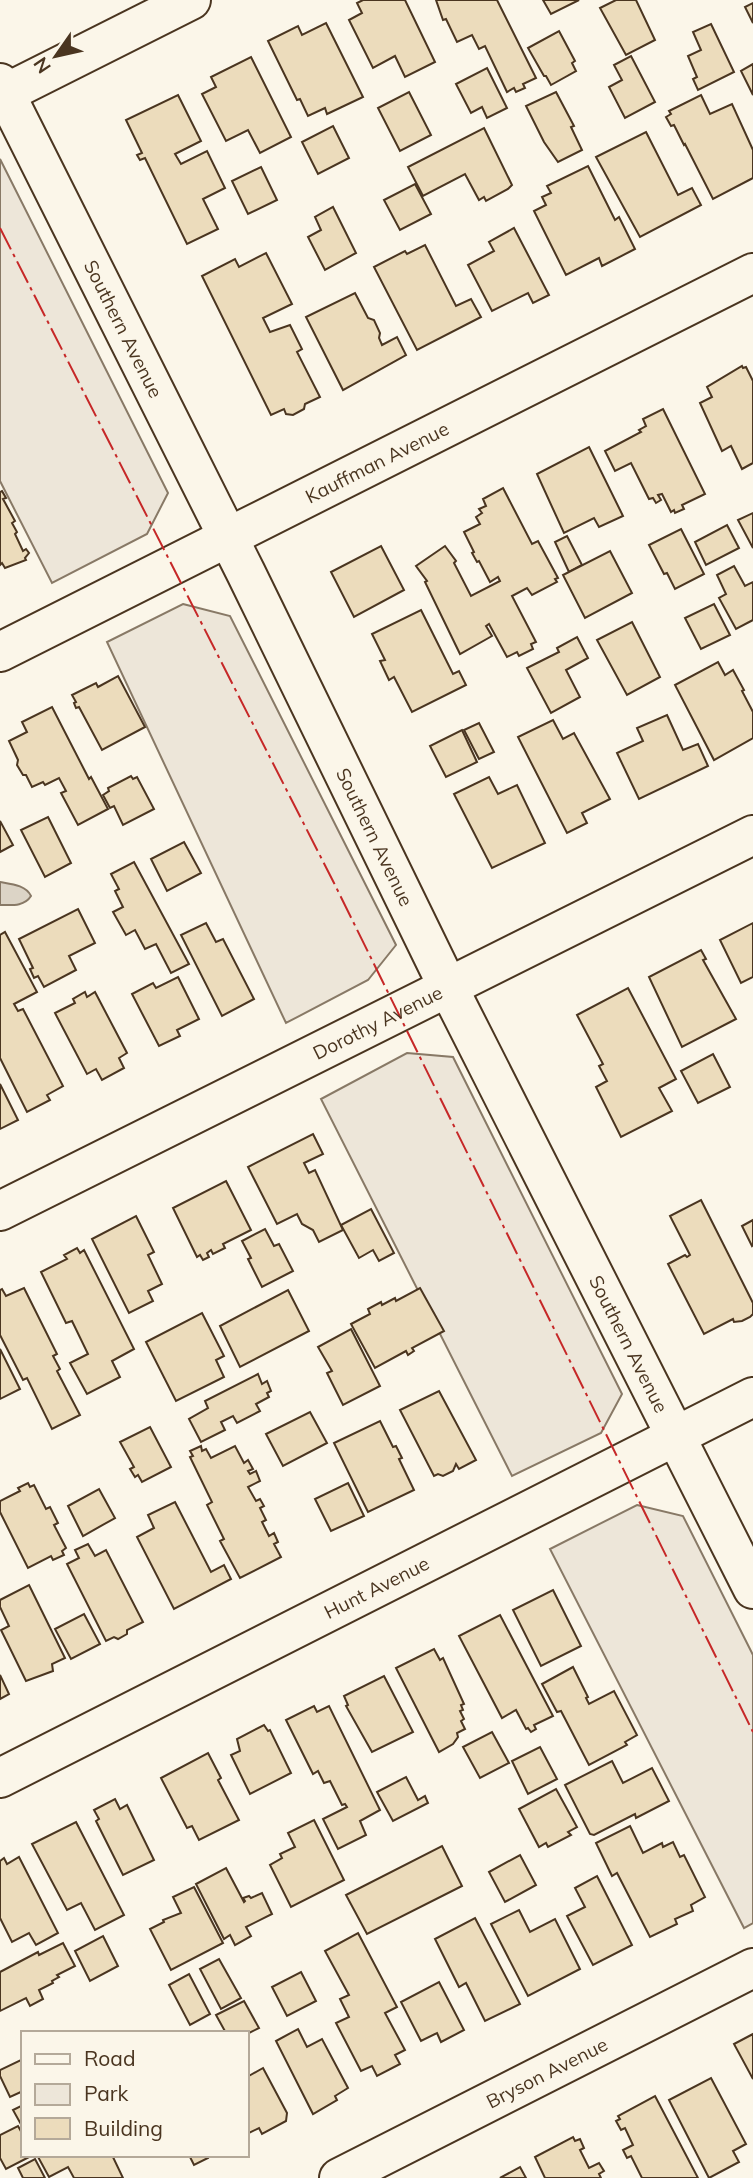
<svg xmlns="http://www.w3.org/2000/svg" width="753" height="2178" viewBox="0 0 753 2178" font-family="Mulish,sans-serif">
<rect width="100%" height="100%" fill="#fbf6e9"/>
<g fill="#ede6d9" stroke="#887966" stroke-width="2">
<path d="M 0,159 L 168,493 L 147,534 L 52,583 L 0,481 Z"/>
<path d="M 183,604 L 230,616 L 396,945 L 368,980 L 286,1023 L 107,642 Z"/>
<path d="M 407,1053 L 453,1057 L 622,1394 L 601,1433 L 512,1476 L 321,1099 Z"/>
<path d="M 637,1505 L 683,1516 L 753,1655 L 753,1923 L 744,1928 L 550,1549 Z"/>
</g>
<path fill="#dcd4c6" stroke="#887966" stroke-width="2" d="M 0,882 C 11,884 26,885 31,896 C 24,907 11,905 0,905 Z"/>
<g fill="#ecdcbc" stroke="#4a3520" stroke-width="2">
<path d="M 363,0 L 405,0 L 435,62 L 405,77 L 395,56 L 373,68 L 349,20 L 362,13 L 357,3 Z"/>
<path d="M 436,0 L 497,0 L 536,78 L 523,84 L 525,88 L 516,92 L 514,88 L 507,92 L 485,46 L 479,49 L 472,35 L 457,42 L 446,19 L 443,20 Z"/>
<path d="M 543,0 L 579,0 L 551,14 Z"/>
<path d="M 616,0 L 636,0 L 655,40 L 626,55 L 600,8 Z"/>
<path d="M 753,3 L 753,23 L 745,7 Z"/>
<path d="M 326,23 L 363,97 L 327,114 L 325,108 L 308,116 L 300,99 L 297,100 L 268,41 L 298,26 L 302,35 Z"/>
<path d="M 711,24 L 734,72 L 698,90 L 693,79 L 697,77 L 688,56 L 701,50 L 693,32 Z"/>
<path d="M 559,31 L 575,61 L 572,63 L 576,71 L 551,85 L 546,76 L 544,76 L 528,48 Z"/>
<path d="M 631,56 L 655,102 L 625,118 L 609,87 L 622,80 L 614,65 Z"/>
<path d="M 251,57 L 291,137 L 260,153 L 248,130 L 226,141 L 202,94 L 216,87 L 211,77 Z"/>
<path d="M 753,64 L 753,95 L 741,71 Z"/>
<path d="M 487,68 L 507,108 L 487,118 L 482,107 L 471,113 L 456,84 Z"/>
<path d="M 409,92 L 431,135 L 400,151 L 378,108 Z"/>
<path d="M 556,92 L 574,126 L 571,127 L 582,150 L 558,162 L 544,142 L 526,106 Z"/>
<path d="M 178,95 L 201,141 L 175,154 L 181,164 L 207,151 L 225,188 L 203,199 L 218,229 L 187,244 L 145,158 L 140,160 L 137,155 L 142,153 L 126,120 Z"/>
<path d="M 701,95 L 710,114 L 732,104 L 753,150 L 753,178 L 713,199 L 685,144 L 684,145 L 674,125 L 671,126 L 666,117 L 671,114 L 669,111 Z"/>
<path d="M 333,126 L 349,158 L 318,174 L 302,142 Z"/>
<path d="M 484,128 L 512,185 L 508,189 L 486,201 L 484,197 L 479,200 L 465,174 L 423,196 L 408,167 Z"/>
<path d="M 646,132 L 678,195 L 692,188 L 701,205 L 640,237 L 596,157 Z"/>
<path d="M 588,166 L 615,220 L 619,217 L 635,249 L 602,266 L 599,258 L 566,275 L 534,211 L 546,205 L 542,197 L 551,193 L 547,186 Z"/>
<path d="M 261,167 L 277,200 L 248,214 L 232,181 Z"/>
<path d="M 415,184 L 431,214 L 400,230 L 384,200 Z"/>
<path d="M 333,207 L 356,253 L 325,270 L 308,237 L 321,230 L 315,217 Z"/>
<path d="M 514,228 L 549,295 L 533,303 L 528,293 L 492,311 L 468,265 L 494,251 L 489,242 Z"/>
<path d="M 425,245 L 456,306 L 471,299 L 481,317 L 417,350 L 374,267 L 405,251 L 407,254 Z"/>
<path d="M 266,253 L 292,304 L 263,318 L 270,332 L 290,325 L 302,349 L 297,352 L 320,397 L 305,404 L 304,409 L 293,415 L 286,414 L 284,409 L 271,415 L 202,276 L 235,259 L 239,267 Z"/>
<path d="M 355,293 L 368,318 L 374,320 L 380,333 L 379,338 L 382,345 L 397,337 L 406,355 L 343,390 L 306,317 Z"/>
<path d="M 742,366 L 743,368 L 746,367 L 753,381 L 753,463 L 742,469 L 731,446 L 722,451 L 700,403 L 712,397 L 707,387 Z"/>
<path d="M 663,409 L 705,494 L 682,505 L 684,509 L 675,513 L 674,510 L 671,512 L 662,494 L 658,495 L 661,500 L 656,503 L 653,498 L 649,499 L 631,463 L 615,471 L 605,451 L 641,432 L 639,430 L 646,426 L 643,419 Z"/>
<path d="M 589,447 L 623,516 L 599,527 L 594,518 L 564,533 L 537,474 Z"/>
<path d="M 503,488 L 532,544 L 538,541 L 558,578 L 555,579 L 557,582 L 532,595 L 527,588 L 512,596 L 536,642 L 531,644 L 533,649 L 519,656 L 517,652 L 507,657 L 489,624 L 486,626 L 492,636 L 460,654 L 425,582 L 427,581 L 416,566 L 445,546 L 456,561 L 454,563 L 471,596 L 500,581 L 498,577 L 490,582 L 479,561 L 477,562 L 472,553 L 474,552 L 464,532 L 480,524 L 476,517 L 482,513 L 479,509 L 486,506 L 483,499 Z"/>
<path d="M 2,491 L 6,498 L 3,499 L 15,521 L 12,523 L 17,532 L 15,534 L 23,551 L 26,549 L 29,553 L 25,558 L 26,560 L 5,568 L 2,563 L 0,565 L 0,492 Z"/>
<path d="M 753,513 L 753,548 L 738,520 Z"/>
<path d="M 727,525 L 739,548 L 706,565 L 695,542 Z"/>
<path d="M 681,529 L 704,574 L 675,589 L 667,573 L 664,574 L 649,545 Z"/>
<path d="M 567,536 L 582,565 L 569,572 L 555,542 Z"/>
<path d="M 381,546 L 404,590 L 354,617 L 331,572 Z"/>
<path d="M 610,551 L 632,593 L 585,618 L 563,575 Z"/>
<path d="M 734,566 L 745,586 L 753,582 L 753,620 L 736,629 L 719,598 L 726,594 L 717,575 Z"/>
<path d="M 714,604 L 730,635 L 701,649 L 685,618 Z"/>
<path d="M 421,610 L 453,674 L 459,671 L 466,685 L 412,712 L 394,677 L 389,680 L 380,661 L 385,660 L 372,634 Z"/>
<path d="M 632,622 L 660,677 L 627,695 L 597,640 Z"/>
<path d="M 577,637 L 588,658 L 566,670 L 580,697 L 551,713 L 527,668 L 559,652 L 557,648 Z"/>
<path d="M 718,662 L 725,675 L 733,670 L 744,690 L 742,691 L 753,712 L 753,738 L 714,760 L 675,685 Z"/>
<path d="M 118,676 L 145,727 L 102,750 L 79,707 L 76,708 L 74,703 L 76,702 L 72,695 L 96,683 L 98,687 Z"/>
<path d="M 52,707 L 89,779 L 91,777 L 108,809 L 78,825 L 61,793 L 66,791 L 59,778 L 45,785 L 43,782 L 32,787 L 26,775 L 23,775 L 17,765 L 18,760 L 9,741 L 27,732 L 22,722 Z"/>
<path d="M 667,715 L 683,750 L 698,744 L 708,766 L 639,799 L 617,753 L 643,741 L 637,728 Z"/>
<path d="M 553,720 L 563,739 L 574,733 L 610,799 L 582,813 L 587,823 L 567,833 L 518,737 Z"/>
<path d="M 479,723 L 494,752 L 479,759 L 464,730 Z"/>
<path d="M 462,730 L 477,762 L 446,777 L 430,746 Z"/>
<path d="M 131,776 L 133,779 L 137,777 L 154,809 L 123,825 L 114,806 L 110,808 L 103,795 L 109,791 L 108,788 Z"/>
<path d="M 489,777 L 498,794 L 517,785 L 545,843 L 492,868 L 454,794 Z"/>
<path d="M 48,817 L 71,863 L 45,877 L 21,830 Z"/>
<path d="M 0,821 L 13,845 L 0,852 Z"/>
<path d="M 184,842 L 201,873 L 167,891 L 151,859 Z"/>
<path d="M 134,862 L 189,964 L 171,973 L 156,944 L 145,949 L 135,930 L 126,935 L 113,912 L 123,907 L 115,891 L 119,889 L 111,874 Z"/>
<path d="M 78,909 L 95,943 L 69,956 L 76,970 L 44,987 L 38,976 L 34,978 L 30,969 L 33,968 L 19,939 Z"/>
<path d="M 206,923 L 216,942 L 223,939 L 254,999 L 222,1016 L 181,935 Z"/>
<path d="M 753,923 L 753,977 L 741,983 L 720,940 Z"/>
<path d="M 5,932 L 37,992 L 14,1004 L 18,1011 L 23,1009 L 63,1086 L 47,1095 L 50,1100 L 27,1112 L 0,1058 L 0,935 Z"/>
<path d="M 701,950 L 706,959 L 703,960 L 736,1019 L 682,1047 L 649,977 Z"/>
<path d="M 178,977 L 199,1019 L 177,1030 L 180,1036 L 159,1046 L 132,994 L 153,983 L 156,988 Z"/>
<path d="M 628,988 L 676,1079 L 659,1088 L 672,1111 L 621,1137 L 596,1087 L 607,1081 L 599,1066 L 603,1064 L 577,1015 Z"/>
<path d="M 85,992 L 87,997 L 95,992 L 127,1053 L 119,1058 L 124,1068 L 102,1080 L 96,1069 L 87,1074 L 55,1013 L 75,1003 L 73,999 Z"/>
<path d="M 713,1054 L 730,1087 L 698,1103 L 681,1071 Z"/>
<path d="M 0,1084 L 18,1120 L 0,1129 Z"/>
<path d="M 313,1134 L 323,1154 L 304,1163 L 309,1173 L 315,1170 L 343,1230 L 319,1242 L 313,1230 L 302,1224 L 297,1214 L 277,1224 L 248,1167 Z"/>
<path d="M 226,1181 L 251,1230 L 223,1244 L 225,1248 L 213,1254 L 211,1250 L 207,1253 L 209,1257 L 203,1260 L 200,1255 L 197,1257 L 173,1208 Z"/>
<path d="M 701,1200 L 753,1303 L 753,1314 L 750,1317 L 742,1321 L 734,1322 L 733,1319 L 704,1334 L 668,1264 L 685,1255 L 687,1257 L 690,1255 L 670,1216 Z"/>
<path d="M 371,1209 L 394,1253 L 379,1261 L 373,1250 L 359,1258 L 341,1225 Z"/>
<path d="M 136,1216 L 154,1252 L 148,1255 L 162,1284 L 148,1291 L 153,1301 L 129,1313 L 92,1239 Z"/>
<path d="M 753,1220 L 753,1245 L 752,1246 L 742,1226 Z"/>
<path d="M 265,1229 L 274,1246 L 279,1244 L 293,1271 L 262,1287 L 248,1259 L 251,1258 L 242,1241 Z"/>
<path d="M 77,1248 L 80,1253 L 84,1250 L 134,1349 L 112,1361 L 120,1377 L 87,1394 L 70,1363 L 88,1354 L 72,1321 L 66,1323 L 41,1272 L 67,1259 L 64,1255 Z"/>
<path d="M 24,1288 L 57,1354 L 53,1356 L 60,1369 L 57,1371 L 80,1415 L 52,1429 L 27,1378 L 23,1380 L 0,1335 L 0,1290 L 2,1289 L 6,1296 Z"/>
<path d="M 420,1288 L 444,1331 L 412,1348 L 414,1351 L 408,1355 L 406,1351 L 375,1368 L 351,1324 L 370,1314 L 368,1309 L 381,1302 L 382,1305 L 395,1298 L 396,1301 Z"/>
<path d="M 288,1290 L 309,1331 L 240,1367 L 220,1326 Z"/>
<path d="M 202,1313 L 224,1356 L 216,1360 L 224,1377 L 176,1401 L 146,1342 Z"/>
<path d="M 351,1329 L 380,1386 L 343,1405 L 327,1373 L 332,1371 L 318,1347 Z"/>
<path d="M 0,1349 L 20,1389 L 0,1399 Z"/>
<path d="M 258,1374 L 262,1384 L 267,1381 L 271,1391 L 267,1393 L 269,1397 L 256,1404 L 260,1411 L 237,1423 L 233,1416 L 221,1422 L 225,1430 L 201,1442 L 189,1419 L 208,1408 L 205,1401 Z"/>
<path d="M 439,1391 L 476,1460 L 459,1469 L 456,1464 L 453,1471 L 443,1476 L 438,1474 L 434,1476 L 400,1410 Z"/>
<path d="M 310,1412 L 327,1443 L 283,1466 L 266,1434 Z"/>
<path d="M 380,1421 L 393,1447 L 396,1446 L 402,1458 L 399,1459 L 414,1490 L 368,1512 L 334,1443 Z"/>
<path d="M 150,1427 L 171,1467 L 142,1482 L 138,1475 L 135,1477 L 130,1469 L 134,1467 L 120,1442 Z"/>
<path d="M 201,1446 L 202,1451 L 206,1449 L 211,1458 L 235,1446 L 244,1463 L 248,1460 L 253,1469 L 248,1471 L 250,1474 L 256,1471 L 260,1481 L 248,1487 L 256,1501 L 260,1499 L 264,1506 L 260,1508 L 266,1520 L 262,1522 L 269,1536 L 274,1533 L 278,1542 L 274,1544 L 281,1557 L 240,1578 L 220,1541 L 224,1539 L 207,1505 L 212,1502 L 190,1457 L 193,1456 L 190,1451 Z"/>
<path d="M 28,1483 L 30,1487 L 34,1485 L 46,1509 L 50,1507 L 58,1523 L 54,1525 L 66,1548 L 62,1551 L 64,1555 L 53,1560 L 51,1556 L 28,1568 L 0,1512 L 0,1501 L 20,1491 L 18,1488 Z"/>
<path d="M 348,1483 L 364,1516 L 331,1531 L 315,1499 Z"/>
<path d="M 99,1489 L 115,1518 L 83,1536 L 68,1506 Z"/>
<path d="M 175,1502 L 211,1572 L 224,1565 L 231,1579 L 174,1609 L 137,1537 L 154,1528 L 148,1515 Z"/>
<path d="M 88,1544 L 95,1556 L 106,1550 L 143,1622 L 127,1630 L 127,1634 L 118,1639 L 114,1637 L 106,1641 L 67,1564 L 79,1558 L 75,1550 Z"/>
<path d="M 29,1585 L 65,1658 L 52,1664 L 53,1671 L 26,1681 L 1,1630 L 9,1626 L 0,1607 L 0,1600 Z"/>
<path d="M 553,1590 L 581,1646 L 541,1666 L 513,1610 Z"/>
<path d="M 84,1614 L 100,1644 L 71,1659 L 55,1629 Z"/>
<path d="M 500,1615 L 553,1716 L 534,1725 L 536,1729 L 531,1732 L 528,1728 L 526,1729 L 516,1710 L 502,1718 L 459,1636 Z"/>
<path d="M 434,1649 L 440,1660 L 443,1658 L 464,1704 L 461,1705 L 463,1710 L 460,1711 L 464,1719 L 461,1721 L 465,1729 L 457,1733 L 458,1737 L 453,1744 L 439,1752 L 396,1668 Z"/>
<path d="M 573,1667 L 588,1697 L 586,1698 L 589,1704 L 614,1691 L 637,1735 L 625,1742 L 627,1745 L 589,1765 L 561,1711 L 557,1712 L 542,1684 Z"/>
<path d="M 0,1675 L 9,1694 L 0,1699 Z"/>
<path d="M 384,1676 L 413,1732 L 372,1752 L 346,1706 L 348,1705 L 344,1696 Z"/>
<path d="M 314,1706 L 317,1712 L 329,1706 L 380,1810 L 360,1821 L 366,1835 L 338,1849 L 323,1819 L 347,1807 L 345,1804 L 342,1805 L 330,1781 L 324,1783 L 318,1771 L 313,1774 L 286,1720 Z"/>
<path d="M 264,1725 L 268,1731 L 270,1730 L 291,1773 L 250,1794 L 231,1755 L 240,1751 L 237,1739 Z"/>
<path d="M 492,1732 L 509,1763 L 480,1778 L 463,1747 Z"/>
<path d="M 540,1747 L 557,1779 L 528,1794 L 512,1761 Z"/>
<path d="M 208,1753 L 221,1778 L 218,1780 L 239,1820 L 199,1840 L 192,1826 L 187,1828 L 161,1778 Z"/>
<path d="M 612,1761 L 623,1783 L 652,1768 L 669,1801 L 636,1818 L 635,1814 L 594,1835 L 590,1834 L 565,1785 Z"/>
<path d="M 406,1777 L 418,1800 L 425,1796 L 428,1803 L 393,1821 L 377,1792 Z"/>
<path d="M 556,1789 L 577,1827 L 568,1832 L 571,1835 L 548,1847 L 546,1843 L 539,1847 L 519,1809 Z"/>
<path d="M 115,1799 L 120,1809 L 127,1805 L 154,1860 L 123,1875 L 96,1821 L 99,1819 L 94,1810 Z"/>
<path d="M 314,1820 L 344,1880 L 291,1907 L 270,1865 L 282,1858 L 280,1854 L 295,1847 L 288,1833 Z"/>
<path d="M 76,1822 L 124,1915 L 95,1930 L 81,1903 L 67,1910 L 32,1844 Z"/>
<path d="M 630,1826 L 643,1853 L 662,1843 L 663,1847 L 673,1842 L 680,1857 L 684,1855 L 705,1897 L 691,1905 L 693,1911 L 675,1919 L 677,1924 L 650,1937 L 617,1873 L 612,1876 L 596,1843 Z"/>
<path d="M 442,1846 L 462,1886 L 367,1934 L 346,1895 Z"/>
<path d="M 520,1855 L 536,1885 L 505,1902 L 489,1872 Z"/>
<path d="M 19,1857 L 58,1933 L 36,1945 L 29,1933 L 12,1942 L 0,1918 L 0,1861 L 4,1858 L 7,1864 Z"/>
<path d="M 226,1868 L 244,1902 L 245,1901 L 243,1898 L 249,1896 L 251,1898 L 262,1893 L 272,1914 L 246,1927 L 251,1936 L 235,1945 L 230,1935 L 224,1939 L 196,1884 Z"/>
<path d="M 597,1876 L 632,1945 L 593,1965 L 567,1916 L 585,1907 L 575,1888 Z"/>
<path d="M 194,1887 L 223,1943 L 171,1970 L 150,1929 L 164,1922 L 163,1920 L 181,1913 L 173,1897 Z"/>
<path d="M 519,1910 L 530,1932 L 555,1919 L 580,1969 L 528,1996 L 491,1924 Z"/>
<path d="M 475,1918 L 520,2004 L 485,2021 L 466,1983 L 459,1987 L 435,1939 Z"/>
<path d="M 358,1933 L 397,2007 L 385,2013 L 405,2050 L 395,2055 L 400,2064 L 377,2076 L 372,2066 L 361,2071 L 336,2023 L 349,2017 L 340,1999 L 349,1995 L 325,1951 Z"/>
<path d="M 103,1936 L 118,1966 L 90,1981 L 75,1951 Z"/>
<path d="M 63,1943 L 75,1966 L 57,1975 L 59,1977 L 52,1981 L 53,1983 L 39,1990 L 43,1999 L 30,2006 L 26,1998 L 0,2011 L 0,1972 L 38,1952 L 39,1955 Z"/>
<path d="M 219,1959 L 241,1998 L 221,2009 L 200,1969 Z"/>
<path d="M 301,1972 L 316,2001 L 287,2016 L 272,1987 Z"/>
<path d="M 189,1974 L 210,2014 L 190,2025 L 169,1985 Z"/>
<path d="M 439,1982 L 464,2030 L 441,2042 L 437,2033 L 421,2041 L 401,2002 Z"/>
<path d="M 244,2001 L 259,2028 L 247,2034 L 226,2033 L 216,2015 Z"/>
<path d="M 298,2029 L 307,2047 L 322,2039 L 348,2088 L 335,2096 L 337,2100 L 313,2114 L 276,2041 Z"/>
<path d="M 753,2034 L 753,2079 L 734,2044 Z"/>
<path d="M 23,2059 L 23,2091 L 10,2097 L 0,2076 L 0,2070 Z"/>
<path d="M 263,2068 L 287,2113 L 286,2121 L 262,2134 L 259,2128 L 249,2133 L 247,2129 L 247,2077 Z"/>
<path d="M 711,2078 L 746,2144 L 733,2151 L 739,2162 L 709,2178 L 669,2100 Z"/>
<path d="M 655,2096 L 698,2178 L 642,2178 L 631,2156 L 627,2158 L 623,2150 L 633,2145 L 625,2128 L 621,2130 L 616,2121 L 620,2119 L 618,2116 Z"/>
<path d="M 23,2105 L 23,2128 L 13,2110 Z"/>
<path d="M 18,2126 L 23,2135 L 23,2155 L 33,2155 L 6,2169 L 0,2158 L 0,2135 Z"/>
<path d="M 573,2137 L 575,2141 L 580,2139 L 584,2148 L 580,2150 L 589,2168 L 599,2163 L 604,2171 L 599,2174 L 601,2178 L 545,2178 L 535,2157 Z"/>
<path d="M 37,2155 L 112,2155 L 123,2178 L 74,2178 L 68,2167 L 49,2177 Z"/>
<path d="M 189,2155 L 207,2155 L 208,2158 L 194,2165 Z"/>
<path d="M 35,2159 L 45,2178 L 23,2178 L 18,2168 Z"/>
<path d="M 520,2167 L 526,2178 L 500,2178 Z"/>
</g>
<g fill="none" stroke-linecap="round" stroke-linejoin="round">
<defs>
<g id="minor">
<path id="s1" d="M 0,83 L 246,573 L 449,989 L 753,1589"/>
<path d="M 0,96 L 191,0"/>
<path id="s2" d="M 0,652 L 753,273"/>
<path id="s3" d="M 0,1211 L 753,835"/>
<path id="s4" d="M 0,1778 L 753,1397"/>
<path id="s5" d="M 339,2178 L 753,1968"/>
</g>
</defs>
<use href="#minor" stroke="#4a3520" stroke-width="42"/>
<use href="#minor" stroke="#fbf6e9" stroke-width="38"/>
<path stroke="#c62828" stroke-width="2" stroke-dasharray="24 5 3.5 5" stroke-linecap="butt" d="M 0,228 L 334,883 L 753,1732"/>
</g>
<g text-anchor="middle" stroke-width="5" stroke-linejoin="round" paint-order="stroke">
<g font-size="19" fill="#4a3520" stroke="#fbf6e9">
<text dy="7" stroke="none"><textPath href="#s1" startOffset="275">Southern Avenue</textPath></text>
<text dy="7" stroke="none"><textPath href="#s2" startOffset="422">Kauffman Avenue</textPath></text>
<text dy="7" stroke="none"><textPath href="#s1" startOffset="842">Southern Avenue</textPath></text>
<text dy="7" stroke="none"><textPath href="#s3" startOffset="422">Dorothy Avenue</textPath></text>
<text dy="7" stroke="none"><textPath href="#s1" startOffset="1409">Southern Avenue</textPath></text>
<text dy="7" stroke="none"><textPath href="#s4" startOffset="422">Hunt Avenue</textPath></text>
<text dy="7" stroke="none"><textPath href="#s5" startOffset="233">Bryson Avenue</textPath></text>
</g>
</g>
<rect x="21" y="2031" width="228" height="126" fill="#fbf6e9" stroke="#b4a999" stroke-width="2"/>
<rect x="35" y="2054" width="35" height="10" fill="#fbf6e9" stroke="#b4a999" stroke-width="2"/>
<text x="84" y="2066" font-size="21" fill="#4a3520">Road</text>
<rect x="35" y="2084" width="35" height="21" fill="#ede6d9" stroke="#b4a999" stroke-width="2"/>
<text x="84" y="2101" font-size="21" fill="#4a3520">Park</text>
<rect x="35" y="2118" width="35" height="21" fill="#ecdcbc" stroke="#b4a999" stroke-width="2"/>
<text x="84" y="2136" font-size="21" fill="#4a3520">Building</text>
<g transform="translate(56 56) rotate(236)" stroke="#fbf6e9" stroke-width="5" paint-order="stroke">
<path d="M0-5L12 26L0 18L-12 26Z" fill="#4a3520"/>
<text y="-10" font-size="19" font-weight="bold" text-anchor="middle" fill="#4a3520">N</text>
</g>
</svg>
